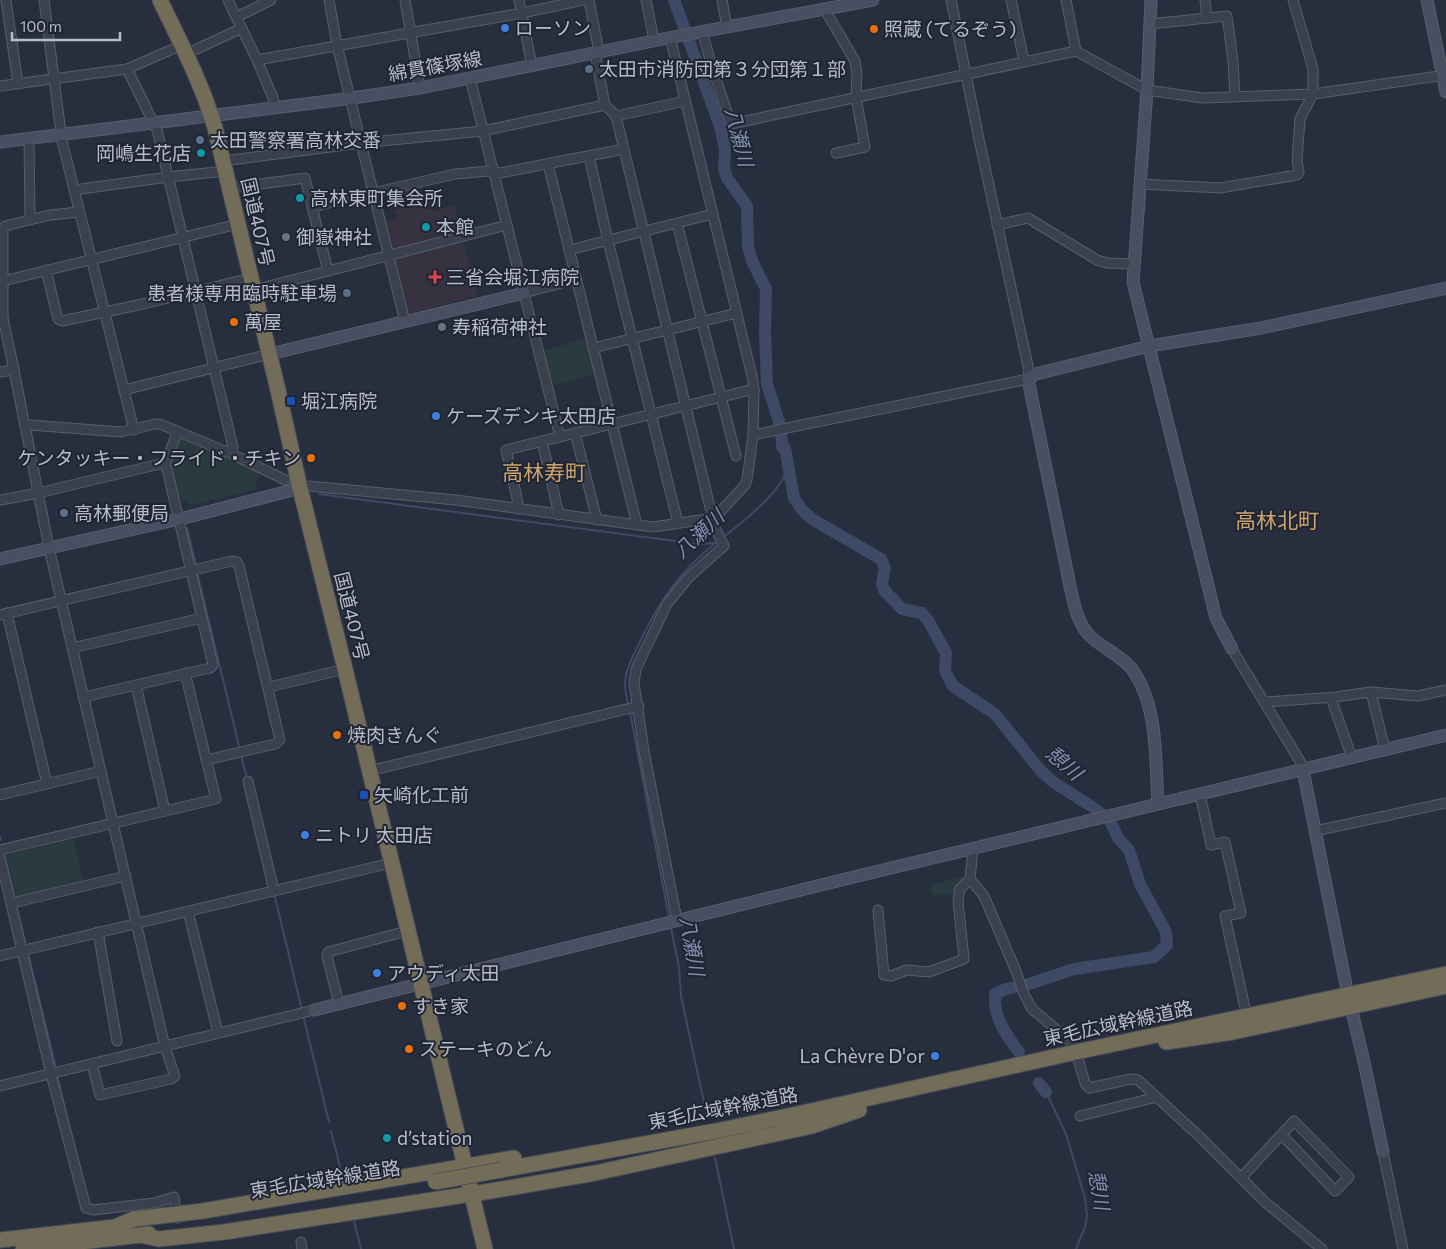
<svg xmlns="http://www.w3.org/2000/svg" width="1446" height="1249" viewBox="0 0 1446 1249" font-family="Commissioner,'Noto Sans JP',sans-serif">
<rect width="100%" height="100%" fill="#272e3e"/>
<g fill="#363240">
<path d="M 410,186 L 416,206 L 430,202 L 433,211 L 455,205 L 462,233 L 390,252 L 382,223 L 397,219 L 389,191 Z"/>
<path d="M 463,239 L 477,296 L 406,314 L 392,258 Z"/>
</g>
<g fill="#2a3b40">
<path d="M 588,338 L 597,374 L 551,386 L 541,351 Z"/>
<path d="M 182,437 L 260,472 L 255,490 L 192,505 L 178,497 L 170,461 L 179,438 Z"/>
<path d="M 73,839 L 84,883 L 17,899 L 6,855 Z"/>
<path d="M 970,875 L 960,894 L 932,895 L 930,885 Z"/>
</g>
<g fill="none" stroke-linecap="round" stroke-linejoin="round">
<g stroke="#3e4a65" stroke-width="2">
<path d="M 319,494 L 698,544 L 716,543"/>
<path d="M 187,528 L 196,565"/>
<path d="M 722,538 C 739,525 783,491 786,470 C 787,463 783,454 782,447"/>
<path d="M 197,572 L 240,750"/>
<path d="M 628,704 C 627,697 624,689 625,682 C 626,669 632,657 638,646 C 658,602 680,571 718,541"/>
<path d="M 630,712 L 669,918"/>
<path d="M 241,755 L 247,779"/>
<path d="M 0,837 L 1,840"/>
<path d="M 5,859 L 14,895"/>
<path d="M 275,897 L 302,1010"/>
<path d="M 17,909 L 25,942"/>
<path d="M 671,928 L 679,967 L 681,996 L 706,1112"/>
<path d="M 29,957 L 56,1068"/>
<path d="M 303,1015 L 329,1122"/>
<path d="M 57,1075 L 72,1139"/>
<path d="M 1046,1092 L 1066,1134 L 1085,1198 L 1087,1215 L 1085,1227 L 1076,1249"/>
<path d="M 331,1131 L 342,1175"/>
<path d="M 715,1158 L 734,1249"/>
<path d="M 354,1221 L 361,1249"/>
</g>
<g stroke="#3e4a65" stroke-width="12">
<path d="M 674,0 L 720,126 L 725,149 L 724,169 L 727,178 L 747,206 L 748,246 L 752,261 L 766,289 L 765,333 L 767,384 L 781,428 L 782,447 L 785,448 L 794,498 L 802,510 L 812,519 L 881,559 L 885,568 L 882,584 L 884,590 L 902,609 L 922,613 L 929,622 L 946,653 L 945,671 L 953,686 L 995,714 L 1040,770 L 1053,782 L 1094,808 L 1110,821 L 1118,838 L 1129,850 L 1140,884 L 1166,932 L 1167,945 L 1154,957 L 1074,969 L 1029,984 L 1006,989 L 995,994 C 993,1017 1006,1035 1019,1052"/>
<path d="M 1039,1083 L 1046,1092"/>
</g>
<defs>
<g id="street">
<path d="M 6,0 L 18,84"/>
<path d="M 44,0 L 62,141 L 134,430"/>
<path d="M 228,0 L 257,60 L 273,98 L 275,107"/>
<path d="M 329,0 L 337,45 L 405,322"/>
<path d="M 405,0 L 420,88"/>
<path d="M 519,0 L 532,66"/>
<path d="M 589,0 L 599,52"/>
<path d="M 646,0 L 654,40"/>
<path d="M 722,0 L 727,27"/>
<path d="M 1011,0 L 1024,61"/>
<path d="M 1066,0 L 1076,51"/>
<path d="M 1205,0 L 1207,18"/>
<path d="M 825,10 L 855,61 L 857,74 L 856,97 L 865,147 L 836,153"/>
<path d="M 237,17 L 271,0"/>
<path d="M 1150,24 L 1227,16 L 1233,61 L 1235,97"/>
<path d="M 702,31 L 712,67 L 731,124 L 1076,51 L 1147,90 L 1203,98 L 1313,94 L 1446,75"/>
<path d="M 595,53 L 605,105 L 616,116 L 715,528 L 724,546 L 689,577 L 667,604 L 636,669 L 634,683 L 644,751 L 677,920"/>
<path d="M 186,54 L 242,28"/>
<path d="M 257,60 L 522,13 L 583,0"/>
<path d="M 127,69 L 157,130 L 233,447 L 232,454"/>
<path d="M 470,78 L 560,437"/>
<path d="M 0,86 L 127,69 L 182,45"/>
<path d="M 616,116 L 685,101"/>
<path d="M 29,138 L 30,219"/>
<path d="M 589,156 L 608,241 L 678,523"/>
<path d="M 223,161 L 361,143 L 483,131 L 605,105"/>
<path d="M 548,164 L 637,525"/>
<path d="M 1140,184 L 1220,188 L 1297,175 L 1299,172 L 1297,160 L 1300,119 L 1313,94 L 1313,69 L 1293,0"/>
<path d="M 230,188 L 305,178 L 328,271"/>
<path d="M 74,190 L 168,177 L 226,171"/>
<path d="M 312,207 L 455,174 L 488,171 L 500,173 L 624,149"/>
<path d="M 79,212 L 50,215 L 5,226 L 3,229 L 3,318 L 14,370 L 49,548 L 165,1047 L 175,1076 L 171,1079 L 100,1095 L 92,1064"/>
<path d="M 677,223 L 736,456"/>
<path d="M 997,225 L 1028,218 L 1097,260 L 1107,263 L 1133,264"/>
<path d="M 569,250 L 713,214"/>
<path d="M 46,270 L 58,319 L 62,321 L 143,304 L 251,278"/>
<path d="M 3,281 L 238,224"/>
<path d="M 254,290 L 507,225"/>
<path d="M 524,293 L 576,279"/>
<path d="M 593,348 L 737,313"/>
<path d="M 0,372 L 14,370"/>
<path d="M 124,390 L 270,354"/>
<path d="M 25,426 L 30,425 L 121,432 L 155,424 L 160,424 L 232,454 L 285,480"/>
<path d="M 575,433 L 597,520"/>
<path d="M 753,435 L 1028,379 L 1029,371 L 979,139 L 951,0"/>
<path d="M 542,441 L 559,515"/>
<path d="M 300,488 L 309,486 L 456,500 L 653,527 L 707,519 L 713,517 L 719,513 L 745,485 L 747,480 L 753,435 L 754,389 L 752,376 L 670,37"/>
<path d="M 0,500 L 38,493 L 164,463 L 167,460 L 177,432"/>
<path d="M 518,508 L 517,498 L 506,450 L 754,389"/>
<path d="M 7,613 L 47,784"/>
<path d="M 0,615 L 232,561 L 237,562 L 239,566 L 280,740 L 275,744 L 206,760"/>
<path d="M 72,648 L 202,618"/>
<path d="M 1232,649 L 1301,763 L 1303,770"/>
<path d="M 136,685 L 165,811"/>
<path d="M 269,687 L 345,669"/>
<path d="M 1371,692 L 1418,696 L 1446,690"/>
<path d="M 84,697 L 210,668 L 213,665 L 167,469 L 164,463"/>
<path d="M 1331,698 L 1352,758"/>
<path d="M 1265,702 L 1335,697 L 1371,692 L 1385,750"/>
<path d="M 369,771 L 639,706"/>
<path d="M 248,781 L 274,891"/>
<path d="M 1200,794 L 1211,845 L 1225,842 L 1241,913 L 1225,916 L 1247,1017"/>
<path d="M 0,795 L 101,771"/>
<path d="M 1315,831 L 1446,803"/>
<path d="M 0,850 L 216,799 L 185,673"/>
<path d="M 0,857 L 51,1074 L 86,1208 L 93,1210 L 154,1203 L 174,1197 L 177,1218"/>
<path d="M 970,879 L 984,896 L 1016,971 L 1024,994 L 1032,1009 L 1070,1041 L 1076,1052 L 1085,1083 L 1089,1088 L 1131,1079 L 1138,1080 L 1199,1136 L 1265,1202 L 1322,1249"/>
<path d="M 12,903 L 126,876"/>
<path d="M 878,910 L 884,975 L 891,976 L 907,970 L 929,972 L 964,959 L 958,901 L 960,889 L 970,879 L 973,848"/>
<path d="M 188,911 L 218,1033"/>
<path d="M 98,932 L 117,1041"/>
<path d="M 0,956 L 391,863"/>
<path d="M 339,1004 L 327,956 L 328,952 L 407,931"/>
<path d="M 0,1086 L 314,1010"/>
<path d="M 1080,1116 L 1157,1097"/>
<path d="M 1383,1152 L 1403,1249"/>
<path d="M 1241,1178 L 1294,1121 L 1349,1177 L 1335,1191 L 1282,1135"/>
<path d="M 301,1242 L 302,1249"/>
</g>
<g id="secondary">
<path d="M 1151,0 L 1147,90 L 1133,282 L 1216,618 L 1232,649"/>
<path d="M 1427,0 L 1446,92"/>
<path d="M 0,142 L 345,99 L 420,88 L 673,37 L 873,0"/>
<path d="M 270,354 L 524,293"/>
<path d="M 0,559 L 188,517 L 300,488"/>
<path d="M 1303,770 L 1348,995 L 1364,1062 L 1383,1152"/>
<path d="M 1158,804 C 1155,760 1159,707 1132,669 C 1121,655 1102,648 1090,636 C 1077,623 1074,603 1070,586 L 1028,379 L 1036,374 L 1060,368 L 1149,346 L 1261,328 L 1446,288"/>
<path d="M 314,1010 L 862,875 L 1446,735"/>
</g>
<g id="highway">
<path d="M 160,0 C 180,42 202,83 215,128 L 277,386 L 300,488 L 345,669 L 485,1249"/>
<path d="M 1166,1042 L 1233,1032 L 1446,986"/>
<path d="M 501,1170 L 721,1130 L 793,1115 L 1076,1052 L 1446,974"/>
<path d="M 115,1227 L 134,1219 L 203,1211 L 514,1158"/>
<path d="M 140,1235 L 159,1239 L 224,1232 L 491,1191 L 595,1173 L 812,1126 L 859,1110"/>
<path d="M 0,1240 L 124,1226"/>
<path d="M 23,1249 L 149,1234"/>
</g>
</defs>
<use href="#street" stroke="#595e6c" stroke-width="11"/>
<use href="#secondary" stroke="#595e6c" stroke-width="13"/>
<use href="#highway" stroke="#464b59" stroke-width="17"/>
<use href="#street" stroke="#3b404e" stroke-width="9"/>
<use href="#secondary" stroke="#494f61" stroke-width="11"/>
<use href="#highway" stroke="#736c58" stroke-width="15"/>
<defs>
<path id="highway-bridge" d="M 435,1182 L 501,1170"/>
</defs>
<use href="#highway-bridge" stroke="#464b59" stroke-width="17" stroke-linecap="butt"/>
<use href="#highway-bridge" stroke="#736c58" stroke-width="15"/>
</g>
<g fill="#3f7fe0" stroke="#202533" stroke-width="2">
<circle cx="505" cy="28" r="5"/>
<circle cx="436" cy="416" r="5"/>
<circle cx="305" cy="835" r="5"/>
<circle cx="377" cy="973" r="5"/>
<circle cx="935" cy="1056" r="5"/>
</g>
<g fill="#e8710a" stroke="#202533" stroke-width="2">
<circle cx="874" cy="29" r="5"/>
<circle cx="234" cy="322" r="5"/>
<circle cx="311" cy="458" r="5"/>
<circle cx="337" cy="735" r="5"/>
<circle cx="402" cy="1006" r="5"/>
<circle cx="409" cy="1049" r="5"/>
</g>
<g fill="#5c6f8a" stroke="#202533" stroke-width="2">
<circle cx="589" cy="69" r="5"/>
<circle cx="200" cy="140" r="5"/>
<circle cx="347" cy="293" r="5"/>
<circle cx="64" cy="513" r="5"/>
</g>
<g fill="#0f9aa8" stroke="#202533" stroke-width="2">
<circle cx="201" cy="153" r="5"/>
<circle cx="300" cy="198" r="5"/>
<circle cx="426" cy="227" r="5"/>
<circle cx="387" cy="1138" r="5"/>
</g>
<g fill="#6b7280" stroke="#202533" stroke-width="2">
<circle cx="286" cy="237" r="5"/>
<circle cx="442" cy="327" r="5"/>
</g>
<path fill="#e0444e" stroke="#202533" stroke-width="2" d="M432.5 269.5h5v5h5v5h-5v5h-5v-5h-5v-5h5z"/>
<g fill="#1a4fb4" stroke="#202533" stroke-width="2">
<rect x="286" y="396" width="10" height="10" rx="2.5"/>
<rect x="359" y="790" width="10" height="10" rx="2.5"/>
</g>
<g text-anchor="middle" stroke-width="4" stroke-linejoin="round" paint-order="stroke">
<g font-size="19" fill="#b7bcc9" stroke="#202533" text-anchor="start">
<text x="515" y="35">ローソン</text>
<text x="884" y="36">照蔵 (てるぞう)</text>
<text x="599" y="76">太田市消防団第３分団第１部</text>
<text x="210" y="147">太田警察署高林交番</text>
<text x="191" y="160" text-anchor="end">岡嶋生花店</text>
<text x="310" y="205">高林東町集会所</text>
<text x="436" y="234">本館</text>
<text x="296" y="244">御嶽神社</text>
<text x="446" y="284">三省会堀江病院</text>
<text x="337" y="300" text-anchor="end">患者様専用臨時駐車場</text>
<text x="244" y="329">萬屋</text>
<text x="452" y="334">寿稲荷神社</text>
<text x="301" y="408">堀江病院</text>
<text x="446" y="423">ケーズデンキ太田店</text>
<text x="301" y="465" text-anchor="end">ケンタッキー・フライド・チキン</text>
<text x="74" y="520">高林郵便局</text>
<text x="347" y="742">焼肉きんぐ</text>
<text x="374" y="802">矢崎化工前</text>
<text x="315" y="842">ニトリ 太田店</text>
<text x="387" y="980">アウディ太田</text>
<text x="412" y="1013">すき家</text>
<text x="419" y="1056">ステーキのどん</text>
<text x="925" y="1063" text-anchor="end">La Chèvre D'or</text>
<text x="397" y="1145">d’station</text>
</g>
<g font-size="19" fill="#b7bcc9" stroke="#202533">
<text transform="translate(435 66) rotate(-10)" y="7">綿貫篠塚線</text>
<text transform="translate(258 222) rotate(77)" y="7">国道407号</text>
<text transform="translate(352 616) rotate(76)" y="7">国道407号</text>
<text transform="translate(1118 1023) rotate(-12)" y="7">東毛広域幹線道路</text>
<text transform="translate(723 1108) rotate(-11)" y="7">東毛広域幹線道路</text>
<text transform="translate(325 1179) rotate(-9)" y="7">東毛広域幹線道路</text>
</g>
<g font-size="20" font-style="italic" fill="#818eae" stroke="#202533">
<text transform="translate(739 137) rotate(76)" y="7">八瀬川</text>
<text transform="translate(699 534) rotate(-43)" y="7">八瀬川</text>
<text transform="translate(1064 763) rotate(41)" y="7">憩川</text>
<text transform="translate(692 946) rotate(80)" y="7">八瀬川</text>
<text transform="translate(1099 1190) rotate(80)" y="7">憩川</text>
</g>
<g font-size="21" fill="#cea46d" stroke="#202533">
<text x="544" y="480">高林寿町</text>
<text x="1277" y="528">高林北町</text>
</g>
</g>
<path d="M12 32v8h108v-8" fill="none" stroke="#b7bcc9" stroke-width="2.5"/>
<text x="20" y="32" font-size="15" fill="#b7bcc9" stroke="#202533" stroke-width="4" paint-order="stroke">100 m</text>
</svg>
